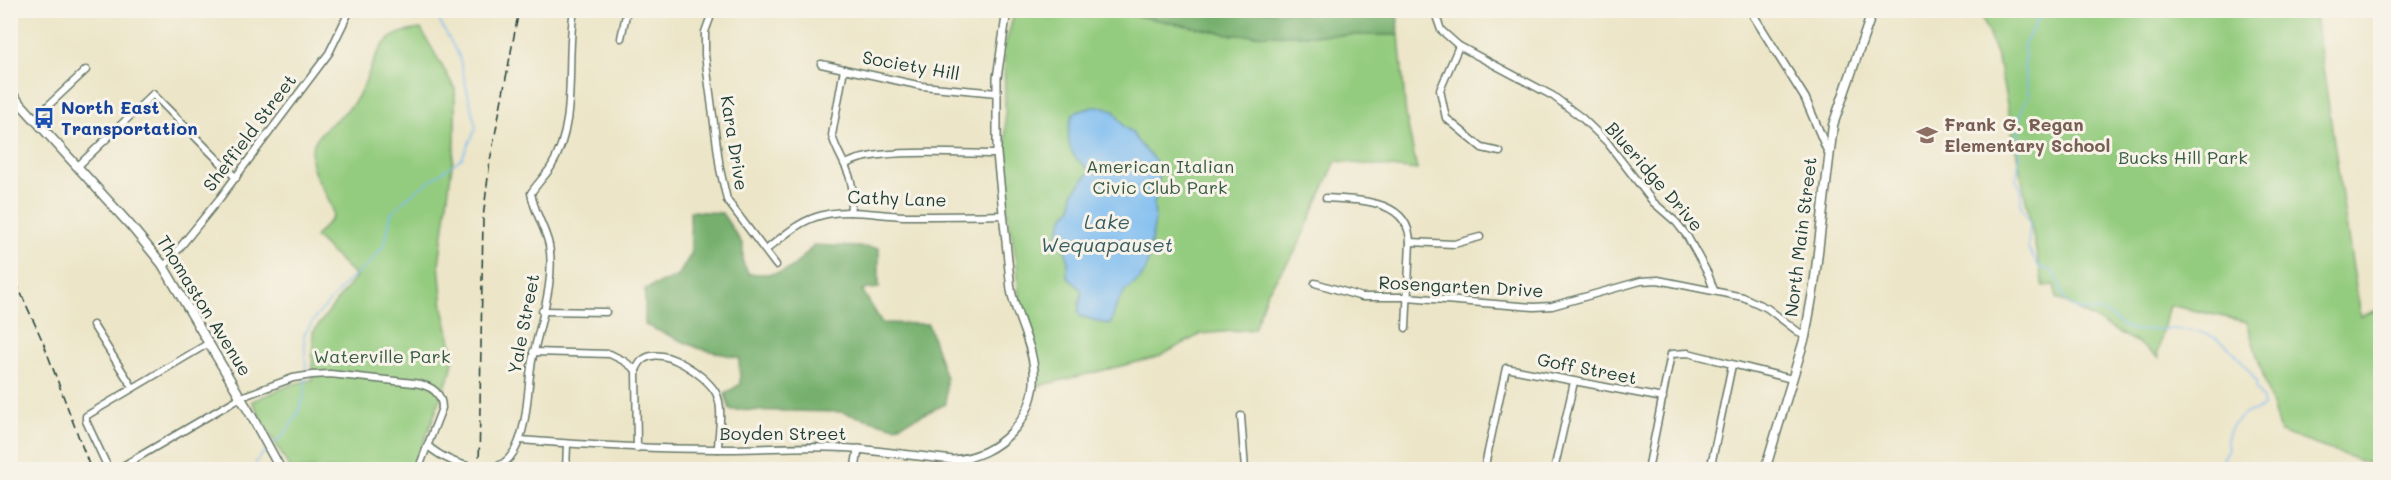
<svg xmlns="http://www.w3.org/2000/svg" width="2391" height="480" viewBox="0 0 2391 480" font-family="Mali,sans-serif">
<rect width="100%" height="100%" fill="#f7f3e8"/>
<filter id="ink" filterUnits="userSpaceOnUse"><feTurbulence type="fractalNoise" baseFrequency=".0167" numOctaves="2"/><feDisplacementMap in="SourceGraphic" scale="12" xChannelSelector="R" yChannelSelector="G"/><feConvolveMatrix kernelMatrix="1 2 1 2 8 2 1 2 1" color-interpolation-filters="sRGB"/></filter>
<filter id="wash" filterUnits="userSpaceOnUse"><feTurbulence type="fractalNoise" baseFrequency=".008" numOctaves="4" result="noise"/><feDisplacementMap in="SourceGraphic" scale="24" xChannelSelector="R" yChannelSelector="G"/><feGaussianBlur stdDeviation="1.35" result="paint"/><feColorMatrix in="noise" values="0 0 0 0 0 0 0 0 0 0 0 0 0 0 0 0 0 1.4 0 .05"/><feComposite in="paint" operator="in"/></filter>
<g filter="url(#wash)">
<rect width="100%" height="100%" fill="#ece5c7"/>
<g fill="#94cc7f" stroke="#5a845a" stroke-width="1.5">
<path d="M 1015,11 L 1112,11 L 1234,35 L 1399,35 L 1406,116 L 1417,170 L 1336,161 L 1295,252 L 1267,292 L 1254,329 L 1201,334 L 1158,357 L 1038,386 L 1034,350 L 1019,301 L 1017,263 L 1007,208 L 1004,49 Z"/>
<path d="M 1980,11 L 2314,11 C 2331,112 2343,215 2361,316 L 2380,309 L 2380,468 L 2280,432 L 2247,322 L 2169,305 L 2158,352 L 2159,358 L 2139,344 L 2057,298 L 2054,285 L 2043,286 L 1998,59 Z"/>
<path d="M 421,29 L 455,89 L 455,142 L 439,264 L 443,308 L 454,355 L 451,371 L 414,469 L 290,469 L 252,401 L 293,384 L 312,380 L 313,332 L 356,276 L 315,237 L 333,217 L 333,212 C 329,192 310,176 311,156 C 312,132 337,122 351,106 C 368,88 369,59 387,41 C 397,32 408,31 421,29 Z"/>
</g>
<g fill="#77b06e" stroke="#4b7651" stroke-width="1.5">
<path d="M 1112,11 L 1397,11 L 1399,35 L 1234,35 Z"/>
<path d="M 690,211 L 722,213 L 743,245 L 743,263 L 749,274 C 787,274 788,274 814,245 L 879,248 L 879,288 L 862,290 L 882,323 L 928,324 L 946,378 L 946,404 L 895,427 L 841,412 L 730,410 L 725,394 L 740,384 L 739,358 L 698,348 L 645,325 L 645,289 L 678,276 L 691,254 Z"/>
</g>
<path fill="#7dbcf1" stroke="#4e7c92" stroke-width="1.5" d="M 1093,107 L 1106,107 L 1115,112 L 1124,127 L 1132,132 L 1138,142 L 1161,167 L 1154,205 L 1155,221 L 1146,270 L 1140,279 L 1125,291 L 1117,304 L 1110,325 L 1080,316 L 1078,312 L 1082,291 L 1067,276 L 1068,259 L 1066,252 L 1061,245 L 1058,232 L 1064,216 L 1072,207 L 1073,193 L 1090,171 C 1086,166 1080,162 1075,157 C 1066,145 1067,125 1074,113 Z"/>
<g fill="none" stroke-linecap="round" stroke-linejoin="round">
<g stroke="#7dbcf1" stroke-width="1.5">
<path d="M 2043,10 L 2023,46 L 2025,53 L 2024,69 L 2029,97 C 2011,117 2024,156 2016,180 L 2021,188 L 2021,206 L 2030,224 L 2028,248 L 2039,267 C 2043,269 2048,269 2052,271 C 2063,280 2059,299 2071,306 C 2082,313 2091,309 2102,312 C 2114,314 2119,329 2133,330 C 2143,331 2153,329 2164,329 C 2216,329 2228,341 2257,382 L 2256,388 L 2263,400 L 2263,407 C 2259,410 2255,410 2249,412 C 2234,419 2224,434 2228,449 L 2215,470"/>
<path d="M 306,372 L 304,335 L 315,318 L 348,281 L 368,265 L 385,244 L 391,214 L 409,196 L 462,158 L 476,128 L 459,56 L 433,10"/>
<path d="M 272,445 C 293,429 305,405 306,377"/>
<path d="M 255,470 L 256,462 L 266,450"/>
</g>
</g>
</g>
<g filter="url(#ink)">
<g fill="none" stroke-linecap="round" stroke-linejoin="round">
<defs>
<g id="minor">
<path d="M 713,10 L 705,32 L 705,55 L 720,169 L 727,200 L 776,265"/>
<path d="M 1434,10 L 1441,30 L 1459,46 L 1553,96 L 1582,118 L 1607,142 L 1653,202 L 1676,222 L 1687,236 L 1708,274 L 1714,290"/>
<path d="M 621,38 L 627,10"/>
<path d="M 1459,46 L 1440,90 L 1446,118 L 1482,148 L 1500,152"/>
<path d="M 821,64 L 922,86 L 997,93"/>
<path d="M 844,69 L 832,135 C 836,153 850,168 852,187 C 853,194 851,204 850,212"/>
<path d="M 35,118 L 86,70"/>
<path d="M 845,165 C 871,147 963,154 997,154"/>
<path d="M 78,166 L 153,94 L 236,178"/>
<path d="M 1326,198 C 1358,200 1409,199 1410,242 L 1406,328"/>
<path d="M 1410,242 L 1454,244 L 1480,237"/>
<path d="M 766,250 C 781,238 797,223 816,217 C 846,207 874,215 904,216 C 937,216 969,216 1002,215"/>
<path d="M 164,267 L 220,198 L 329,53 L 350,10"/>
<path d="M 1315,283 L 1362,297 L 1407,297 L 1534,307 L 1552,306 L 1641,281 L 1658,280 L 1743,297 L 1767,308 L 1805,337"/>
<path d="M 542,311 L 606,312"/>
<path d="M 93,325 L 133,388"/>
<path d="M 533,352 L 610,354 L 624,361 L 636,370 C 638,366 640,361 644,359 C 664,346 706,375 716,393 C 724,408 718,433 718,449"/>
<path d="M 636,370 L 637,448"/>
<path d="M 1241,416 L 1245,470"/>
<path d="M 520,440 C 585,445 651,449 716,449 C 764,450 811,444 858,449"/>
<path d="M 428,446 C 442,458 459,465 477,468 C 531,477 525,396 532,361 C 539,325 556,282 549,245 C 545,227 534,212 531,193 C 537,184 545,176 551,167 C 579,121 565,61 574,10"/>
<path d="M 109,470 L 86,421 L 86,416 L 209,343"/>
<path d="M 116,470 L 241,397 L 293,378 L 312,375 L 330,374 L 414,383 C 429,385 442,391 442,408 L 418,470"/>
<path d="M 566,470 L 567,444"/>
<path d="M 1484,470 L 1506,368 L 1663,398"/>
<path d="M 1554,470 L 1574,382"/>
<path d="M 1648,470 L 1671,354 L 1688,353 L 1792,379"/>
<path d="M 1710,470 L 1732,365"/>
</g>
<g id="tertiary">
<path d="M 1750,10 L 1805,98 L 1828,152"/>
<path d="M 855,470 L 858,449 L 953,460 C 999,457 1038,417 1034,370 C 1032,343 1016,317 1011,290 L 997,154 L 997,78 L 1007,10"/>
</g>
<g id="secondary">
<path d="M 10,92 L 130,225 L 162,264 L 251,415 L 281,470"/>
<path d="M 1765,470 L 1805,337 L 1814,286 L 1833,125 L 1873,10"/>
</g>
</defs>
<use href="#minor" stroke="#677867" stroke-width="9"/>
<use href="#tertiary" stroke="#677867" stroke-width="10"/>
<use href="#secondary" stroke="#677867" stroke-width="11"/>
<use href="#minor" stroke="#fff" stroke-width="6"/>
<use href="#tertiary" stroke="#fff" stroke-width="7"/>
<use href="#secondary" stroke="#fff" stroke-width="8"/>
<g stroke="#1f3d34" stroke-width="1.5" stroke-dasharray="9 4.5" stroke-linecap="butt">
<path d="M 10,269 L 43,342 L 91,470"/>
<path d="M 479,470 L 483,218 L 490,161 L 519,10"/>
</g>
</g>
</g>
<defs>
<symbol id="bus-bare" viewBox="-9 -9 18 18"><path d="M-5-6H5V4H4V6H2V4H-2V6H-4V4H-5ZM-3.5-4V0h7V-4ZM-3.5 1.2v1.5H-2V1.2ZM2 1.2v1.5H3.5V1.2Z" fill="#1a4fb4" stroke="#f7f3e8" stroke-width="2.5" paint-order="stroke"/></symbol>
<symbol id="school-bare" viewBox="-9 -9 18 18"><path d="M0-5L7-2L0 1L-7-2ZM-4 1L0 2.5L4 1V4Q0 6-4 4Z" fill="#8d6e63" stroke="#f7f3e8" stroke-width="2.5" paint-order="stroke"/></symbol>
</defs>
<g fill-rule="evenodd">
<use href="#bus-bare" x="29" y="103" width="30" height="30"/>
<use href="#school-bare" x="1912" y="120" width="30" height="30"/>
</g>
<g text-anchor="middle" stroke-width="6" stroke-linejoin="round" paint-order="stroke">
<g font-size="18" fill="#1f3d34" stroke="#f7f3e8">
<text transform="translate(911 66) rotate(10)" y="6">Society Hill</text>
<text transform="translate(250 133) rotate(-53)" y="6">Sheffield Street</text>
<text transform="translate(734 143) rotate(81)" y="6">Kara Drive</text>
<text transform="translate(1654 177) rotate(49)" y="6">Blueridge Drive</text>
<text transform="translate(897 199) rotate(2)" y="6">Cathy Lane</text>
<text transform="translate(1801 237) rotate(-83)" y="6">North Main Street</text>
<text transform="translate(1461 287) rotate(3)" y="6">Rosengarten Drive</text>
<text transform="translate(204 306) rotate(58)" y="6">Thomaston Avenue</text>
<text transform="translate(524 324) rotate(-79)" y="6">Yale Street</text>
<text transform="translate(1587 369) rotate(11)" y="6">Goff Street</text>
<text x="783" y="440">Boyden Street</text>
</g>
<g font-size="18" font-weight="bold" fill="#164399" stroke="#f7f3e8" text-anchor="start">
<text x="61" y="114">North East<tspan x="61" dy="21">Transportation</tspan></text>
</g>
<g font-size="18" font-weight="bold" fill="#785e54" stroke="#f7f3e8" text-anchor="start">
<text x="1944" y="131">Frank G. Regan<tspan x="1944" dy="21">Elementary School</tspan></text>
</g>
<g font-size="18" fill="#365a43" stroke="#f7f3e8">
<text x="2183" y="164">Bucks Hill Park</text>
<text x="1160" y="173">American Italian<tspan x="1160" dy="21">Civic Club Park</tspan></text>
<text x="382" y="363">Waterville Park</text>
</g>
<g font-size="20" font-style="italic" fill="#365d63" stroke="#f7f3e8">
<text x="1107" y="229">Lake<tspan x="1107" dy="23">Wequapauset</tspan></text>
</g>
</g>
<rect width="2391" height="480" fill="none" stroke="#f7f3e8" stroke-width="36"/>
</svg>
